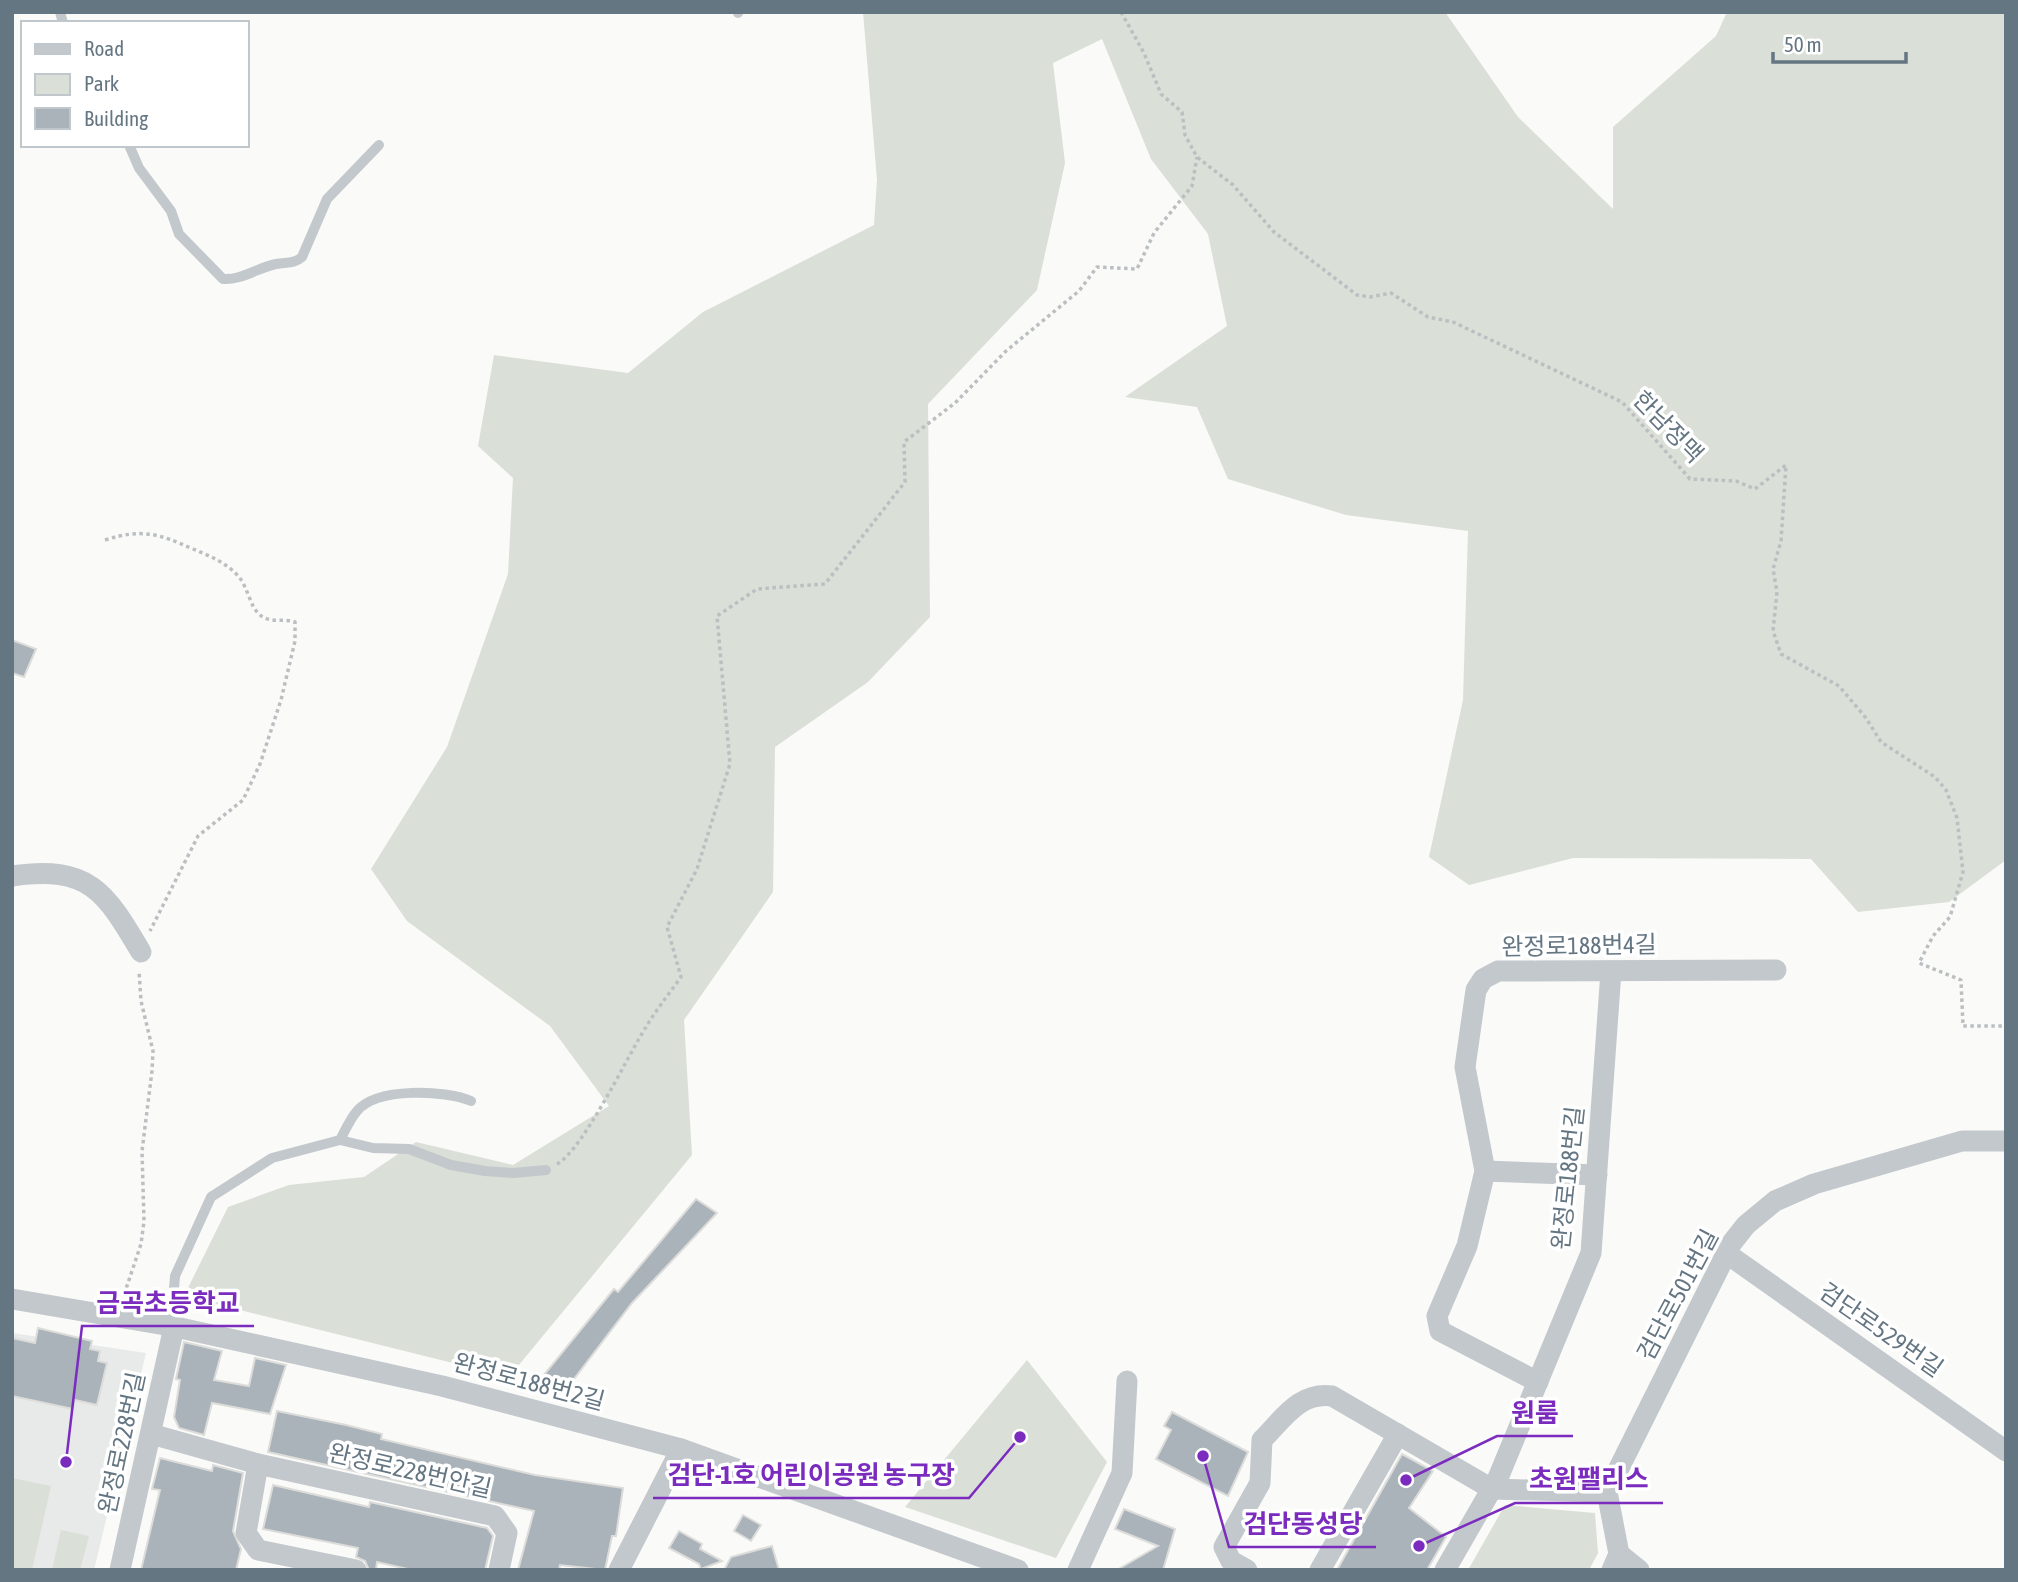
<svg xmlns="http://www.w3.org/2000/svg" width="2018" height="1582" viewBox="0 0 2018 1582" font-family="'Asap Condensed','Noto Sans KR',sans-serif">
<rect width="100%" height="100%" fill="#fafaf8"/>
<path fill="#e8e9e9" d="M 12,1333 L 146,1353 L 94,1570 L 12,1570 Z"/>
<g fill="#dadfd7">
<path d="M 863,12 L 1445,12 L 1518,117 L 1613,209 L 1613,127 L 1716,36 L 1727,12 L 2006,12 L 2006,860 L 1949,902 L 1858,912 L 1811,859 L 1573,858 L 1469,885 L 1429,857 L 1463,700 L 1468,531 L 1346,515 L 1228,479 L 1197,407 L 1125,397 L 1227,326 L 1208,234 L 1151,159 L 1102,39 L 1053,63 L 1065,163 L 1037,290 L 928,404 L 930,617 L 868,682 L 775,747 L 773,892 L 684,1020 L 692,1155 L 509,1377 L 184,1296 L 228,1207 L 289,1185 L 364,1177 L 416,1142 L 513,1165 L 609,1106 L 550,1026 L 407,921 L 371,869 L 447,747 L 508,574 L 513,478 L 478,446 L 494,355 L 628,373 L 703,312 L 874,225 L 877,180 Z"/>
<path d="M 1027,1360 L 1107,1462 L 1056,1558 L 905,1507 Z"/>
<path d="M 12,1478 L 51,1486 L 32,1570 L 12,1570 Z"/>
<path d="M 1505,1505 L 1595,1513 L 1598,1553 L 1589,1570 L 1468,1570 Z"/>
<path d="M 61,1530 L 89,1536 L 80,1570 L 52,1570 Z"/>
</g>
<g fill="#aab3b9" stroke="#dcdcda" stroke-width="2">
<path d="M 12,640 L 36,649 L 24,677 L 12,673 Z"/>
<path d="M 696,1199 L 717,1213 L 632,1303 L 564,1392 L 543,1376 L 614,1289 L 618,1292 Z"/>
<path d="M 38,1328 L 92,1341 L 90,1349 L 100,1351 L 98,1361 L 107,1363 L 97,1405 L 75,1400 L 73,1409 L 12,1396 L 12,1338 L 35,1343 Z"/>
<path d="M 184,1342 L 222,1351 L 214,1380 L 249,1386 L 255,1358 L 286,1365 L 270,1414 L 212,1403 L 204,1435 L 179,1428 L 174,1417 L 180,1380 L 176,1379 Z"/>
<path d="M 277,1411 L 346,1425 L 382,1434 L 381,1439 L 535,1475 L 623,1488 L 616,1536 L 612,1536 L 605,1570 L 560,1565 L 559,1570 L 518,1570 L 534,1511 L 268,1452 Z"/>
<path d="M 1172,1412 L 1248,1452 L 1228,1496 L 1156,1459 L 1171,1430 L 1164,1426 Z"/>
<path d="M 1402,1454 L 1433,1471 L 1409,1508 L 1446,1537 L 1427,1570 L 1337,1570 Z"/>
<path d="M 160,1458 L 212,1471 L 213,1465 L 243,1473 L 233,1531 L 241,1549 L 236,1570 L 141,1570 L 160,1490 L 152,1489 Z"/>
<path d="M 273,1485 L 369,1507 L 370,1502 L 487,1528 L 493,1536 L 485,1570 L 412,1570 L 377,1562 L 376,1570 L 369,1570 L 365,1561 L 356,1557 L 358,1548 L 263,1529 Z"/>
<path d="M 1124,1509 L 1175,1529 L 1163,1570 L 1117,1570 L 1158,1546 L 1115,1529 Z"/>
<path d="M 743,1515 L 761,1525 L 751,1541 L 734,1531 Z"/>
<path d="M 679,1531 L 702,1544 L 700,1549 L 722,1561 L 701,1569 L 699,1564 L 669,1548 Z"/>
<path d="M 772,1546 L 779,1570 L 724,1570 L 731,1557 Z"/>
</g>
<g fill="none" stroke-linecap="round" stroke-linejoin="round">
<g stroke="#bbbfc2" stroke-width="3.5" stroke-dasharray="3.5 3.5" stroke-linecap="butt">
<path d="M 1121,12 L 1144,53 L 1161,94 L 1182,112 L 1185,135 L 1197,157 L 1233,185 L 1274,232 L 1357,295 L 1370,297 L 1391,293 L 1428,317 L 1453,322 L 1622,402 L 1690,479 L 1736,481 L 1755,489 L 1786,465 L 1781,541 L 1773,569 L 1777,592 L 1773,631 L 1781,654 L 1839,686 L 1866,718 L 1881,742 L 1935,777 L 1946,790 L 1957,818 L 1963,872 L 1950,917 L 1933,936 L 1919,963 L 1961,980 L 1963,1026 L 2006,1026"/>
<path d="M 105,540 C 143,528 159,534 193,549 C 210,556 227,563 239,577 C 248,588 250,606 259,614 C 269,624 283,618 295,622 L 295,641 L 281,700 L 260,764 L 243,800 L 198,836 L 150,931"/>
<path d="M 557,1164 C 583,1150 627,1057 646,1027 C 656,1010 669,994 681,977 L 667,927 L 697,869 L 730,764 L 717,616 L 757,589 L 825,584 L 905,482 L 904,442 L 955,403 L 1006,351 L 1079,291 L 1097,267 L 1137,269 L 1154,233 L 1192,186 L 1197,157"/>
<path d="M 122,1301 L 141,1244 L 144,1221 L 142,1151 L 152,1071 L 153,1051 L 141,1001 L 139,971"/>
</g>
<g stroke="#c3c8cc" stroke-width="10">
<path d="M 60,12 L 63,23"/>
<path d="M 738,12 L 738,13"/>
<path d="M 129,145 L 139,168 L 171,211 L 179,234 L 223,279 C 242,280 257,268 276,264 C 286,262 294,264 302,257 L 327,199 L 379,145"/>
<path d="M 340,1140 L 373,1148 L 409,1149 L 451,1165 L 485,1171 L 513,1173 L 546,1170"/>
<path d="M 171,1326 L 175,1276 L 211,1197 L 272,1158 L 340,1140 C 345,1131 350,1119 357,1111 C 377,1087 445,1090 471,1101"/>
</g>
<g stroke="#c3c8cc" stroke-width="21">
<path d="M 12,876 C 89,865 105,891 141,952"/>
<path d="M 1485,1171 L 1597,1175"/>
<path d="M 1726,1253 L 2006,1451"/>
<path d="M 12,1299 L 171,1326 L 442,1386 L 681,1449 L 1018,1570"/>
<path d="M 1538,1382 L 1440,1331 L 1437,1316 L 1467,1246 L 1485,1171 L 1465,1067 L 1476,990 L 1483,979 L 1498,971 L 1776,970"/>
<path d="M 151,1434 L 258,1464 L 495,1516 L 507,1533 L 499,1570"/>
<path d="M 258,1464 L 246,1533 L 258,1550 L 356,1570"/>
<path d="M 1619,1554 L 1639,1570"/>
<path d="M 120,1570 L 174,1327"/>
<path d="M 619,1570 L 681,1449"/>
<path d="M 1078,1570 L 1122,1473 L 1127,1381"/>
<path d="M 1247,1570 L 1231,1561 L 1224,1547 L 1260,1483 L 1262,1440 C 1284,1418 1299,1392 1332,1396 L 1492,1489 L 1607,1492"/>
<path d="M 1320,1570 L 1398,1434"/>
<path d="M 1445,1570 L 1498,1478 L 1591,1253 L 1611,971"/>
<path d="M 1612,1570 L 1619,1554 L 1607,1492 L 1731,1244 L 1746,1225 L 1775,1201 L 1814,1184 L 1962,1141 L 2006,1141"/>
</g>
</g>
<g text-anchor="middle" stroke-width="7" stroke-linejoin="round" paint-order="stroke">
<g font-size="24" fill="#657683" stroke="#fff">
<text transform="translate(1668 427) rotate(46)" y="8">한남정맥</text>
<text transform="translate(1579 946) rotate(-1)" y="8">완정로188번4길</text>
<text transform="translate(1568 1178) rotate(-84)" y="8">완정로188번길</text>
<text transform="translate(1678 1295) rotate(-62)" y="8">검단로501번길</text>
<text transform="translate(1881 1330) rotate(35)" y="8">검단로529번길</text>
<text transform="translate(529 1382) rotate(15)" y="8">완정로188번2길</text>
<text transform="translate(122 1443) rotate(-78)" y="8">완정로228번길</text>
<text transform="translate(410 1471) rotate(13)" y="8">완정로228번안길</text>
</g>
</g>
<path fill="none" stroke="#7b2cbf" stroke-width="2.5" d="M66 1462L82 1326H254M1406 1480L1497 1436H1573M1020 1437L969 1498H653M1419 1546L1515 1503H1663M1203 1456L1229 1547H1376"/>
<g fill="#7b2cbf" stroke="#fff" stroke-width="2.5">
<circle cx="66" cy="1462" r="7"/>
<circle cx="1406" cy="1480" r="7"/>
<circle cx="1020" cy="1437" r="7"/>
<circle cx="1419" cy="1546" r="7"/>
<circle cx="1203" cy="1456" r="7"/>
</g>
<g font-size="26" text-anchor="middle" font-weight="bold" fill="#7b2cbf" stroke="#fff" stroke-width="7" stroke-linejoin="round" paint-order="stroke">
<text x="168" y="1312">금곡초등학교</text>
<text x="1535" y="1422">원룸</text>
<text x="811" y="1484">검단-1호 어린이공원 농구장</text>
<text x="1589" y="1488">초원팰리스</text>
<text x="1303" y="1533">검단동성당</text>
</g>
<rect width="2018" height="1582" fill="none" stroke="#657683" stroke-width="28"/>
<rect x="21" y="21" width="228" height="126" fill="#ffffff" stroke="#c1c8cd" stroke-width="2"/>
<rect x="35" y="44" width="35" height="10" fill="#c3c8cc" stroke="#c1c8cd" stroke-width="2"/>
<text x="84" y="56" font-size="21" fill="#657683">Road</text>
<rect x="35" y="74" width="35" height="21" fill="#dadfd7" stroke="#c1c8cd" stroke-width="2"/>
<text x="84" y="91" font-size="21" fill="#657683">Park</text>
<rect x="35" y="108" width="35" height="21" fill="#aab3b9" stroke="#c1c8cd" stroke-width="2"/>
<text x="84" y="126" font-size="21" fill="#657683">Building</text>
<path d="M1773 52v10h133v-10" fill="none" stroke="#657683" stroke-width="3.5"/>
<text x="1784" y="52" font-size="21" fill="#657683" stroke="#ffffff" stroke-width="5" paint-order="stroke">50 m</text>
</svg>
